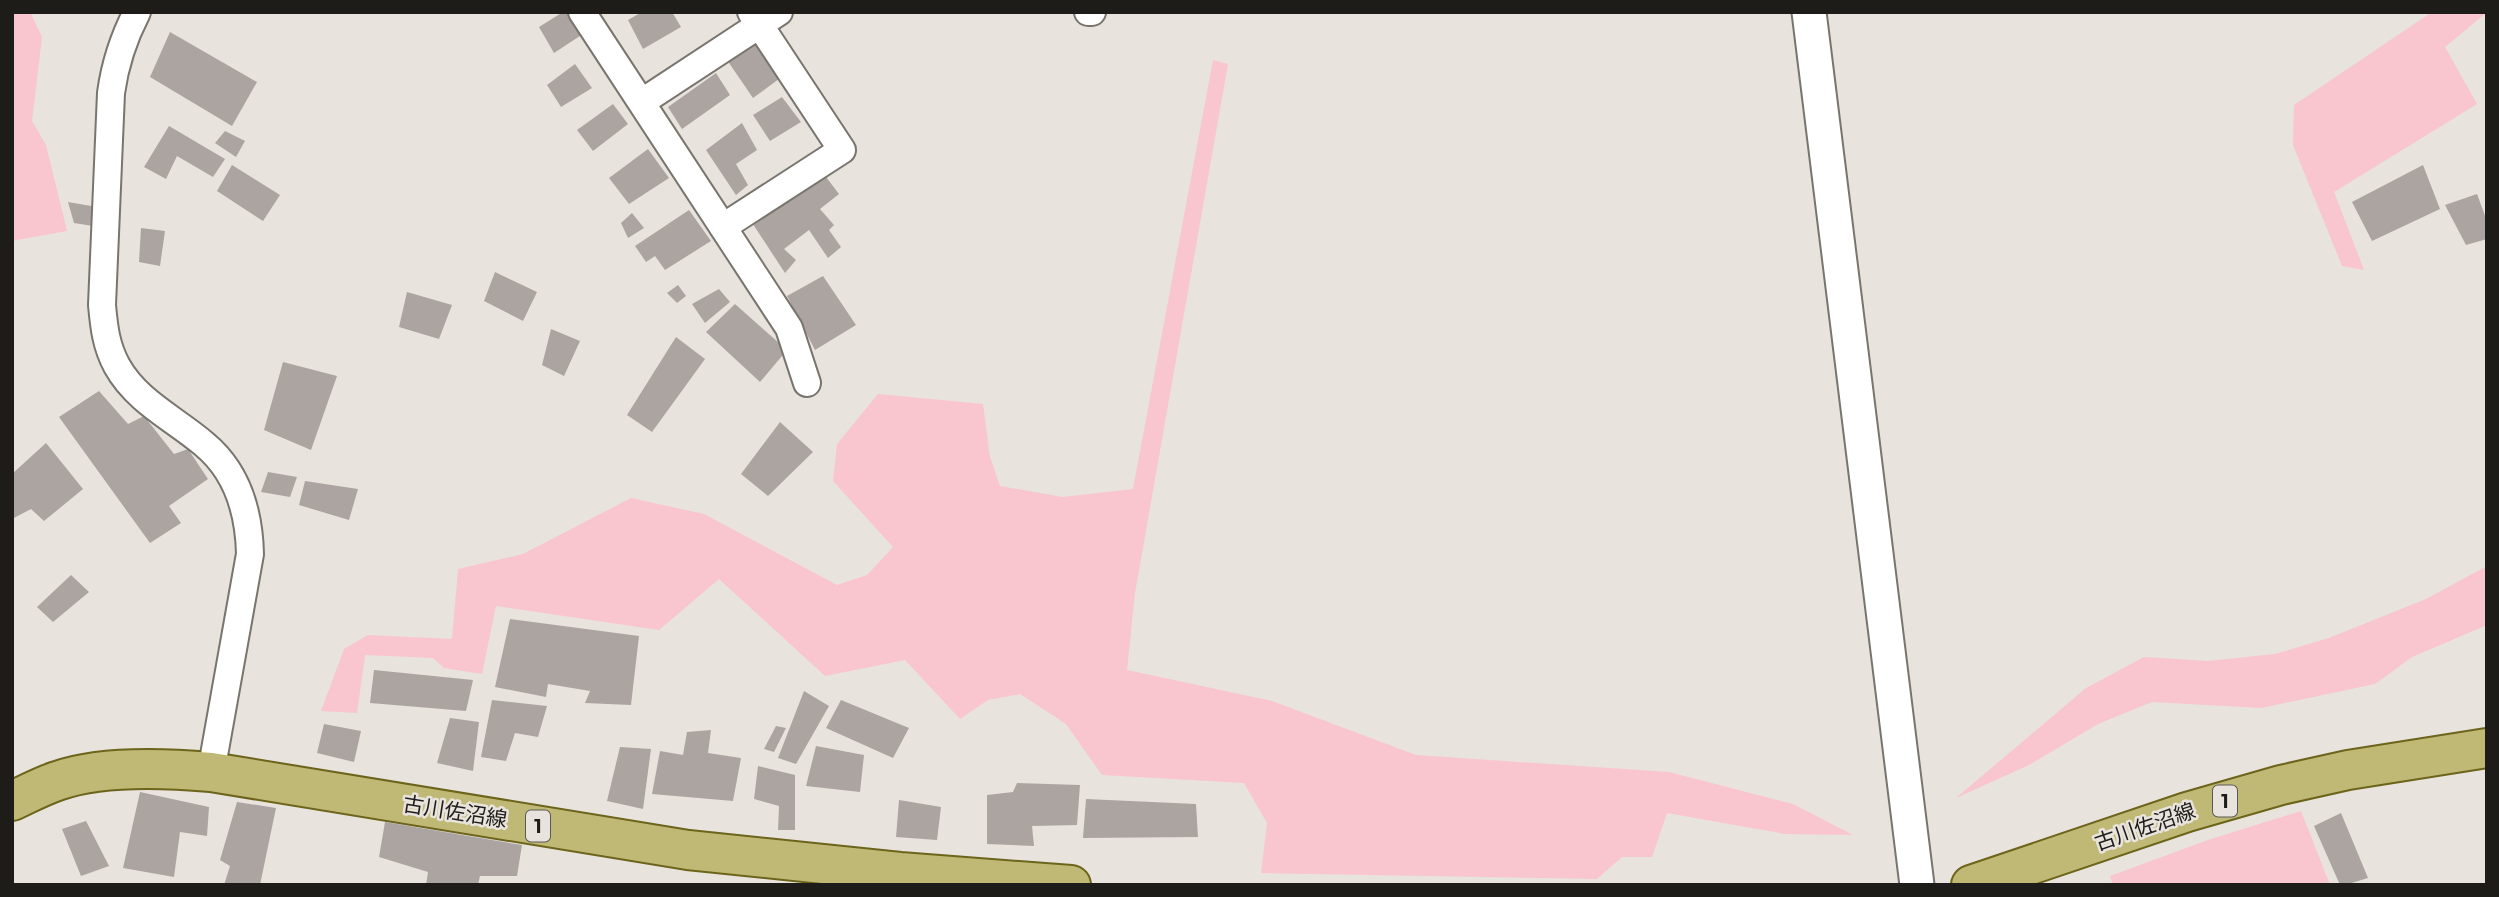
<svg xmlns="http://www.w3.org/2000/svg" width="2499" height="897" viewBox="0 0 2499 897" font-family="Montserrat,'Noto Sans JP',sans-serif">
<rect width="100%" height="100%" fill="#e9e3dd"/>
<g fill="#f9c5cf">
<path d="M 12,12 L 33,12 L 32,16 L 42,37 L 32,121 L 46,145 L 67,231 L 12,241 Z"/>
<path d="M 2432,12 L 2487,12 L 2445,47 L 2477,104 L 2334,192 L 2364,270 L 2342,266 L 2293,145 L 2294,105 Z"/>
<path d="M 1213,60 L 1228,64 L 1135,593 L 1127,670 L 1272,701 L 1416,755 L 1669,772 L 1793,804 L 1853,835 L 1785,834 L 1667,813 L 1652,857 L 1622,857 L 1597,879 L 1261,873 L 1267,823 L 1244,783 L 1102,775 L 1066,724 L 1020,694 L 988,700 L 960,719 L 905,660 L 825,676 L 719,579 L 659,630 L 496,606 L 482,674 L 444,668 L 433,658 L 365,655 L 357,713 L 321,711 L 344,649 L 368,635 L 452,639 L 458,569 L 523,554 L 631,498 L 704,514 L 837,585 L 867,575 L 893,547 L 833,481 L 837,444 L 878,394 L 983,404 L 990,457 L 1000,486 L 1063,497 L 1133,489 Z"/>
<path d="M 2487,566 L 2487,625 L 2412,657 L 2375,684 L 2261,708 L 2152,702 L 2098,724 L 2029,765 L 1956,798 L 2086,688 L 2144,657 L 2208,661 L 2275,654 L 2329,638 L 2426,599 Z"/>
<path d="M 2301,811 L 2330,885 L 2113,885 L 2110,876 L 2208,840 Z"/>
</g>
<g fill="#aca4a1">
<path d="M 563,12 L 577,12 L 589,30 L 554,53 L 539,27 Z"/>
<path d="M 642,12 L 672,12 L 681,27 L 643,49 L 628,20 Z"/>
<path d="M 170,32 L 257,82 L 232,126 L 150,77 Z"/>
<path d="M 757,39 L 783,76 L 753,98 L 727,60 Z"/>
<path d="M 575,64 L 592,88 L 561,107 L 547,85 Z"/>
<path d="M 716,73 L 730,95 L 682,129 L 668,107 Z"/>
<path d="M 782,97 L 801,122 L 770,141 L 753,115 Z"/>
<path d="M 613,104 L 628,124 L 593,151 L 577,130 Z"/>
<path d="M 742,123 L 757,150 L 736,164 L 748,185 L 736,195 L 706,150 Z"/>
<path d="M 169,126 L 225,159 L 213,177 L 177,156 L 166,179 L 144,167 Z"/>
<path d="M 225,131 L 245,141 L 236,157 L 215,143 Z"/>
<path d="M 648,149 L 669,178 L 629,204 L 609,178 Z"/>
<path d="M 232,165 L 280,195 L 263,221 L 217,191 Z"/>
<path d="M 2423,165 L 2440,209 L 2372,241 L 2352,202 Z"/>
<path d="M 823,173 L 839,194 L 820,209 L 834,225 L 829,230 L 841,247 L 828,258 L 809,230 L 784,249 L 796,260 L 785,273 L 749,218 Z"/>
<path d="M 2477,194 L 2487,221 L 2487,239 L 2466,245 L 2445,205 Z"/>
<path d="M 68,202 L 97,207 L 93,226 L 74,223 Z"/>
<path d="M 689,210 L 711,241 L 665,270 L 655,256 L 646,262 L 635,246 Z"/>
<path d="M 632,213 L 644,228 L 628,238 L 621,223 Z"/>
<path d="M 141,228 L 165,231 L 160,266 L 139,262 Z"/>
<path d="M 495,272 L 537,292 L 523,321 L 484,301 Z"/>
<path d="M 823,276 L 856,325 L 815,350 L 787,296 Z"/>
<path d="M 678,285 L 686,296 L 677,303 L 667,293 Z"/>
<path d="M 719,289 L 730,302 L 705,323 L 692,304 Z"/>
<path d="M 407,292 L 452,305 L 439,339 L 399,327 Z"/>
<path d="M 735,304 L 787,350 L 760,382 L 706,332 Z"/>
<path d="M 551,329 L 580,341 L 564,376 L 542,365 Z"/>
<path d="M 676,337 L 705,359 L 652,432 L 627,415 Z"/>
<path d="M 283,362 L 337,376 L 311,450 L 264,430 Z"/>
<path d="M 99,391 L 128,424 L 144,416 L 174,454 L 188,449 L 208,479 L 169,506 L 181,523 L 150,543 L 59,417 Z"/>
<path d="M 780,422 L 813,452 L 768,496 L 741,474 Z"/>
<path d="M 46,443 L 83,489 L 44,521 L 31,509 L 12,519 L 12,474 Z"/>
<path d="M 268,472 L 297,477 L 290,497 L 261,492 Z"/>
<path d="M 305,481 L 358,489 L 349,520 L 299,505 Z"/>
<path d="M 71,575 L 89,592 L 53,622 L 37,607 Z"/>
<path d="M 510,619 L 639,636 L 631,705 L 585,703 L 590,691 L 548,684 L 546,697 L 495,687 Z"/>
<path d="M 374,670 L 473,680 L 466,711 L 370,703 Z"/>
<path d="M 804,691 L 829,706 L 796,764 L 778,758 Z"/>
<path d="M 492,700 L 547,706 L 538,737 L 515,733 L 506,761 L 481,757 Z"/>
<path d="M 841,700 L 909,728 L 893,758 L 826,728 Z"/>
<path d="M 450,718 L 479,722 L 473,771 L 437,763 Z"/>
<path d="M 324,724 L 361,731 L 354,762 L 317,753 Z"/>
<path d="M 776,726 L 786,728 L 774,752 L 764,749 Z"/>
<path d="M 711,730 L 708,753 L 741,758 L 733,801 L 652,794 L 660,751 L 683,755 L 687,732 Z"/>
<path d="M 816,746 L 864,755 L 860,792 L 806,786 Z"/>
<path d="M 620,747 L 651,749 L 643,809 L 607,801 Z"/>
<path d="M 758,766 L 795,775 L 795,830 L 778,830 L 779,806 L 754,799 Z"/>
<path d="M 1017,783 L 1080,785 L 1077,825 L 1032,826 L 1034,846 L 987,844 L 987,795 L 1013,792 Z"/>
<path d="M 140,792 L 209,807 L 207,836 L 180,832 L 174,877 L 123,868 Z"/>
<path d="M 1086,799 L 1196,804 L 1198,837 L 1083,838 Z"/>
<path d="M 899,800 L 941,807 L 937,840 L 896,837 Z"/>
<path d="M 237,802 L 276,808 L 260,885 L 224,885 L 230,866 L 220,860 Z"/>
<path d="M 2341,813 L 2368,878 L 2345,885 L 2340,885 L 2314,826 Z"/>
<path d="M 86,821 L 109,866 L 81,876 L 62,829 Z"/>
<path d="M 385,822 L 522,845 L 517,876 L 480,876 L 478,885 L 426,885 L 428,872 L 379,857 Z"/>
</g>
<g fill="none" stroke-linecap="round" stroke-linejoin="round">
<defs>
<g id="minor">
<path d="M 137,12 C 123,39 115,64 111,93 L 102,305 C 104,327 106,346 117,366 C 137,402 175,419 204,444 C 238,472 249,512 250,554 L 211,772"/>
<path d="M 582,12 L 789,328 L 807,383"/>
<path d="M 1088,12 L 1092,12"/>
<path d="M 642,102 L 779,12"/>
<path d="M 723,227 L 842,150 L 751,12"/>
</g>
<path id="tertiary" d="M 1809,12 L 1917,885"/>
<g id="primary">
<path d="M 12,801 C 27,794 42,786 57,781 C 101,765 165,768 211,772 L 688,850 L 900,872 L 1071,885"/>
<path d="M 1971,885 L 2187,812 L 2281,785 L 2348,770 L 2487,748"/>
</g>
</defs>
<use href="#minor" stroke="#78746e" stroke-width="30"/>
<use href="#tertiary" stroke="#78746e" stroke-width="37"/>
<use href="#primary" stroke="#6c641a" stroke-width="42"/>
<use href="#minor" stroke="#fff" stroke-width="26"/>
<use href="#tertiary" stroke="#fff" stroke-width="33"/>
<use href="#primary" stroke="#c0b976" stroke-width="38"/>
</g>
<g text-anchor="middle" stroke-width="5" stroke-linejoin="round" paint-order="stroke">
<g fill="#e9e3dd" stroke="#5a5854" stroke-width="2">
<rect x="2213" y="785.5" width="24" height="31" rx="5"/>
<rect x="526" y="810.5" width="24" height="31" rx="5"/>
</g>
<g font-size="19" font-weight="bold" fill="#1d1c19">
<text x="2225" y="808">1</text>
<text x="538" y="833">1</text>
</g>
<g font-size="21" fill="#1d1c19" stroke="#e9e3dd">
<text transform="translate(455 812) rotate(9)" y="7">古川佐沼線</text>
<text transform="translate(2145 827) rotate(-19)" y="7">古川佐沼線</text>
</g>
</g>
<rect width="2499" height="897" fill="none" stroke="#1d1c19" stroke-width="28"/>
</svg>
